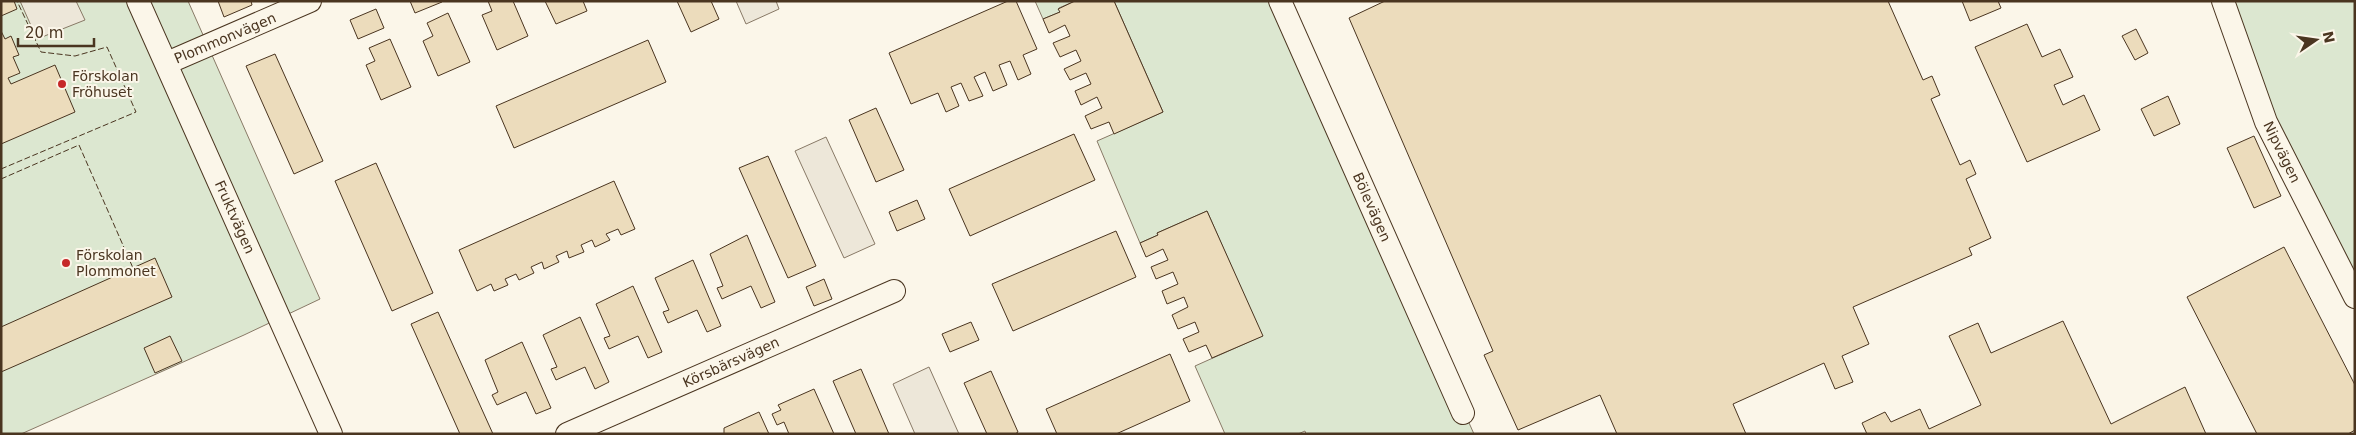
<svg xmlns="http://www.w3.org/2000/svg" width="2356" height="435" viewBox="0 0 2356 435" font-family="'DejaVu Sans',sans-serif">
<rect width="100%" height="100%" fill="#fbf6e9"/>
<g fill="#dce7d0" stroke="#887966">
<path d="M 1,1 L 188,1 L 320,299 L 244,335 L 21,434 L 1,434 Z"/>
<path d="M 1035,1 L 1075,1 L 1059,8 L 1060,12 L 1043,19 Z"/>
<path d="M 1114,1 L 1280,1 L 1474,434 L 1306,434 L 1305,431 L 1298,434 L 1225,434 L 1195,366 L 1262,336 L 1207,211 L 1157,233 L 1158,235 L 1140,243 L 1097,141 L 1163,112 Z"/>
<path d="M 2223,1 L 2355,1 L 2355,297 Z"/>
</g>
<g fill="#ede7d9" stroke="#887966">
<path d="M 20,1 L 76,1 L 85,20 L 37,39 Z"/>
<path d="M 736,1 L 776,1 L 779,9 L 746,24 Z"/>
<path d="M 826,137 L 875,244 L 844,258 L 795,151 Z"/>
<path d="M 929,367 L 959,434 L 915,434 L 893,384 Z"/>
</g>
<g fill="#ecdcbc" stroke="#4a3520">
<path d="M 1,1 L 14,1 L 17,9 L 1,16 Z"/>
<path d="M 218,1 L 251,1 L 252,5 L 224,17 Z"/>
<path d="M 410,1 L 442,1 L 442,2 L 415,13 Z"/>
<path d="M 488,1 L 513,1 L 528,36 L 497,50 L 482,15 L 492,11 Z"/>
<path d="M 545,1 L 583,1 L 587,11 L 556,24 Z"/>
<path d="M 677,1 L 711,1 L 719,19 L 691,32 Z"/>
<path d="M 1008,1 L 1016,1 L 1037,49 L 1023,55 L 1031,74 L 1018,80 L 1010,61 L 999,65 L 1007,85 L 993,91 L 985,72 L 974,77 L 983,96 L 969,101 L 961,83 L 951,87 L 959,106 L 946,112 L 938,93 L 911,104 L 889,53 Z"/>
<path d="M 1075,1 L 1114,1 L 1163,112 L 1114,134 L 1109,122 L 1091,129 L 1085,116 L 1102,108 L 1097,97 L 1081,105 L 1075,91 L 1091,84 L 1086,73 L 1070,80 L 1064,69 L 1081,61 L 1076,50 L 1060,57 L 1053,43 L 1070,36 L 1065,25 L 1049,33 L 1043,19 L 1060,12 L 1058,9 Z"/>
<path d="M 1385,1 L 1888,1 L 1923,80 L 1932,76 L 1940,95 L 1931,99 L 1960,165 L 1970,160 L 1976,174 L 1966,179 L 1991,238 L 1969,248 L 1972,255 L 1853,307 L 1869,344 L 1842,356 L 1853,382 L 1835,389 L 1824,363 L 1733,404 L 1746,434 L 1617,434 L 1600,395 L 1518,430 L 1484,355 L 1493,351 L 1349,18 Z"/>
<path d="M 1962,1 L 1998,1 L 2001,8 L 1970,21 Z"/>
<path d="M 376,9 L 384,28 L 358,39 L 350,20 Z"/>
<path d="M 448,13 L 470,62 L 438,76 L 423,41 L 433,36 L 427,23 Z"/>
<path d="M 2027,24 L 2042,57 L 2060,49 L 2073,77 L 2054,85 L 2063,105 L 2084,95 L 2100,130 L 2027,162 L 1975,47 Z"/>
<path d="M 2136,29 L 2148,53 L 2135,60 L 2122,36 Z"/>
<path d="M 1,31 L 5,39 L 11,36 L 19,55 L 13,57 L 20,73 L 8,78 L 11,84 L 55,65 L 75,112 L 1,144 Z"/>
<path d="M 390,39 L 411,87 L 381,100 L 366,65 L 375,61 L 369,48 Z"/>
<path d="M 648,40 L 666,82 L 514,148 L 496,106 Z"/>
<path d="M 275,54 L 323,161 L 294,174 L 246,66 Z"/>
<path d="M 2168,96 L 2180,124 L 2154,136 L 2141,109 Z"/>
<path d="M 876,108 L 904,170 L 876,182 L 849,120 Z"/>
<path d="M 1074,134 L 1095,180 L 970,236 L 949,189 Z"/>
<path d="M 2254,136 L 2281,196 L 2254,208 L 2227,148 Z"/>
<path d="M 768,156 L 816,266 L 788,278 L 739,168 Z"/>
<path d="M 376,163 L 433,293 L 392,311 L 335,181 Z"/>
<path d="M 614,181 L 635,229 L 621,235 L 618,229 L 606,234 L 610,240 L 595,247 L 592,240 L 581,245 L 584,252 L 569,258 L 567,251 L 556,256 L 559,262 L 544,269 L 542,262 L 531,267 L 534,273 L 519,280 L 516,274 L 505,279 L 508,285 L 494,291 L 491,284 L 477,291 L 459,250 Z"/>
<path d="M 917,200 L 925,219 L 897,231 L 889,212 Z"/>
<path d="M 1207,211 L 1263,336 L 1212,358 L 1206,345 L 1189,352 L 1183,339 L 1199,332 L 1195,322 L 1178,329 L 1172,315 L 1188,307 L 1184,297 L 1167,304 L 1162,291 L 1178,284 L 1173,272 L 1156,279 L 1151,267 L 1168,260 L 1163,249 L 1146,257 L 1140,243 L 1158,235 L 1157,233 Z"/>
<path d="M 1116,231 L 1136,277 L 1013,331 L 992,284 Z"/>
<path d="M 747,235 L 775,302 L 761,308 L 751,286 L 722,299 L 717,288 L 723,286 L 710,254 Z"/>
<path d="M 2284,247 L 2355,385 L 2355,430 L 2348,434 L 2257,434 L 2187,297 Z"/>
<path d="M 155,258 L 172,297 L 1,372 L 1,327 Z"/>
<path d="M 693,260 L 721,326 L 707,332 L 697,310 L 668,323 L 663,312 L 669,310 L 655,278 Z"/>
<path d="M 824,279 L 832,299 L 814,306 L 806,287 Z"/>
<path d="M 633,286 L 662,352 L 648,358 L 638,336 L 609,349 L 604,338 L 610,336 L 596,304 Z"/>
<path d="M 438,312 L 493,434 L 460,434 L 411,324 Z"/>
<path d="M 580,317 L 609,382 L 595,389 L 585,367 L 556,380 L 551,369 L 557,367 L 543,335 Z"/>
<path d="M 2063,321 L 2111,424 L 2185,387 L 2206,434 L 1867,434 L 1862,423 L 1885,412 L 1891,422 L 1920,409 L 1929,429 L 1981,405 L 1949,336 L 1978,323 L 1991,353 Z"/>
<path d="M 971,322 L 979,340 L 950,352 L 942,334 Z"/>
<path d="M 170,336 L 182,361 L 155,373 L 144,348 Z"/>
<path d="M 522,342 L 551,408 L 536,414 L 526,392 L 497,405 L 492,395 L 498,392 L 485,360 Z"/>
<path d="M 1170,354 L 1190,401 L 1116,434 L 1057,434 L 1046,409 Z"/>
<path d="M 861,369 L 889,434 L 856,434 L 833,381 Z"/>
<path d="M 991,371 L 1018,432 L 1015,434 L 987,434 L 964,383 Z"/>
<path d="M 814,389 L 834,434 L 789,434 L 784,422 L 777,425 L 772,414 L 781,410 L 778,405 Z"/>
<path d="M 759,412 L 769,434 L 724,434 L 724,428 Z"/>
</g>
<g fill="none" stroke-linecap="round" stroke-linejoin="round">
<defs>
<g id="minor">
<path d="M 138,1 L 331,434"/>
<path d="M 1280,1 L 1463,413"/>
<path d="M 2223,1 L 2266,122 L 2355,297"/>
<path d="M 167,63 L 310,1"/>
<path d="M 567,434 L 894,291"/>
</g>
</defs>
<use href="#minor" stroke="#4a3520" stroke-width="24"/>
<use href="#minor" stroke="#fbf6e9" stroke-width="22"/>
<g stroke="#4a3520" stroke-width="1" stroke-dasharray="6 2.5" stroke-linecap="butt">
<path d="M 1,169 L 136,112 L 107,47 L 75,56 L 41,52 L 17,1"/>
<path d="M 1,179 L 79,145 L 133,268"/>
</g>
</g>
<g fill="#c62828" stroke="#fbf6e9" stroke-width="2">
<circle cx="62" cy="84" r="5"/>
<circle cx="66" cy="263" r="5"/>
</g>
<g text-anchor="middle" stroke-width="4" stroke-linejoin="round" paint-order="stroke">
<g font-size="14" fill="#4a3520" stroke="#fbf6e9">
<text transform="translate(225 38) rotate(-23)" y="5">Plommonvägen</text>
<text transform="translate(2282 152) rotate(64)" y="5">Nipvägen</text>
<text transform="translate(1372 207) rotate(66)" y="5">Bölevägen</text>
<text transform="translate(235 217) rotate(66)" y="5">Fruktvägen</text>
<text transform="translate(731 362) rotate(-24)" y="5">Körsbärsvägen</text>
</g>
<g font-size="14" fill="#4a3520" stroke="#fbf6e9" text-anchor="start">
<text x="72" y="81">Förskolan<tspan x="72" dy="16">Fröhuset</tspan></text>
<text x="76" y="260">Förskolan<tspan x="76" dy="16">Plommonet</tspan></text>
</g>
</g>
<rect width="2356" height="435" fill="none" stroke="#4a3520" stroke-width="5"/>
<g transform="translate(2316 40) rotate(77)" stroke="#fbf6e9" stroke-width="4" paint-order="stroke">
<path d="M0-4L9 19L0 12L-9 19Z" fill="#4a3520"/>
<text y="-8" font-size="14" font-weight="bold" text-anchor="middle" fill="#4a3520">N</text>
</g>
<path d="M18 38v8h76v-8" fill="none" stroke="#4a3520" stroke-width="2.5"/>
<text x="25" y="38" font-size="15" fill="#4a3520" stroke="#fbf6e9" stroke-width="4" paint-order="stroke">20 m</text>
</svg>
